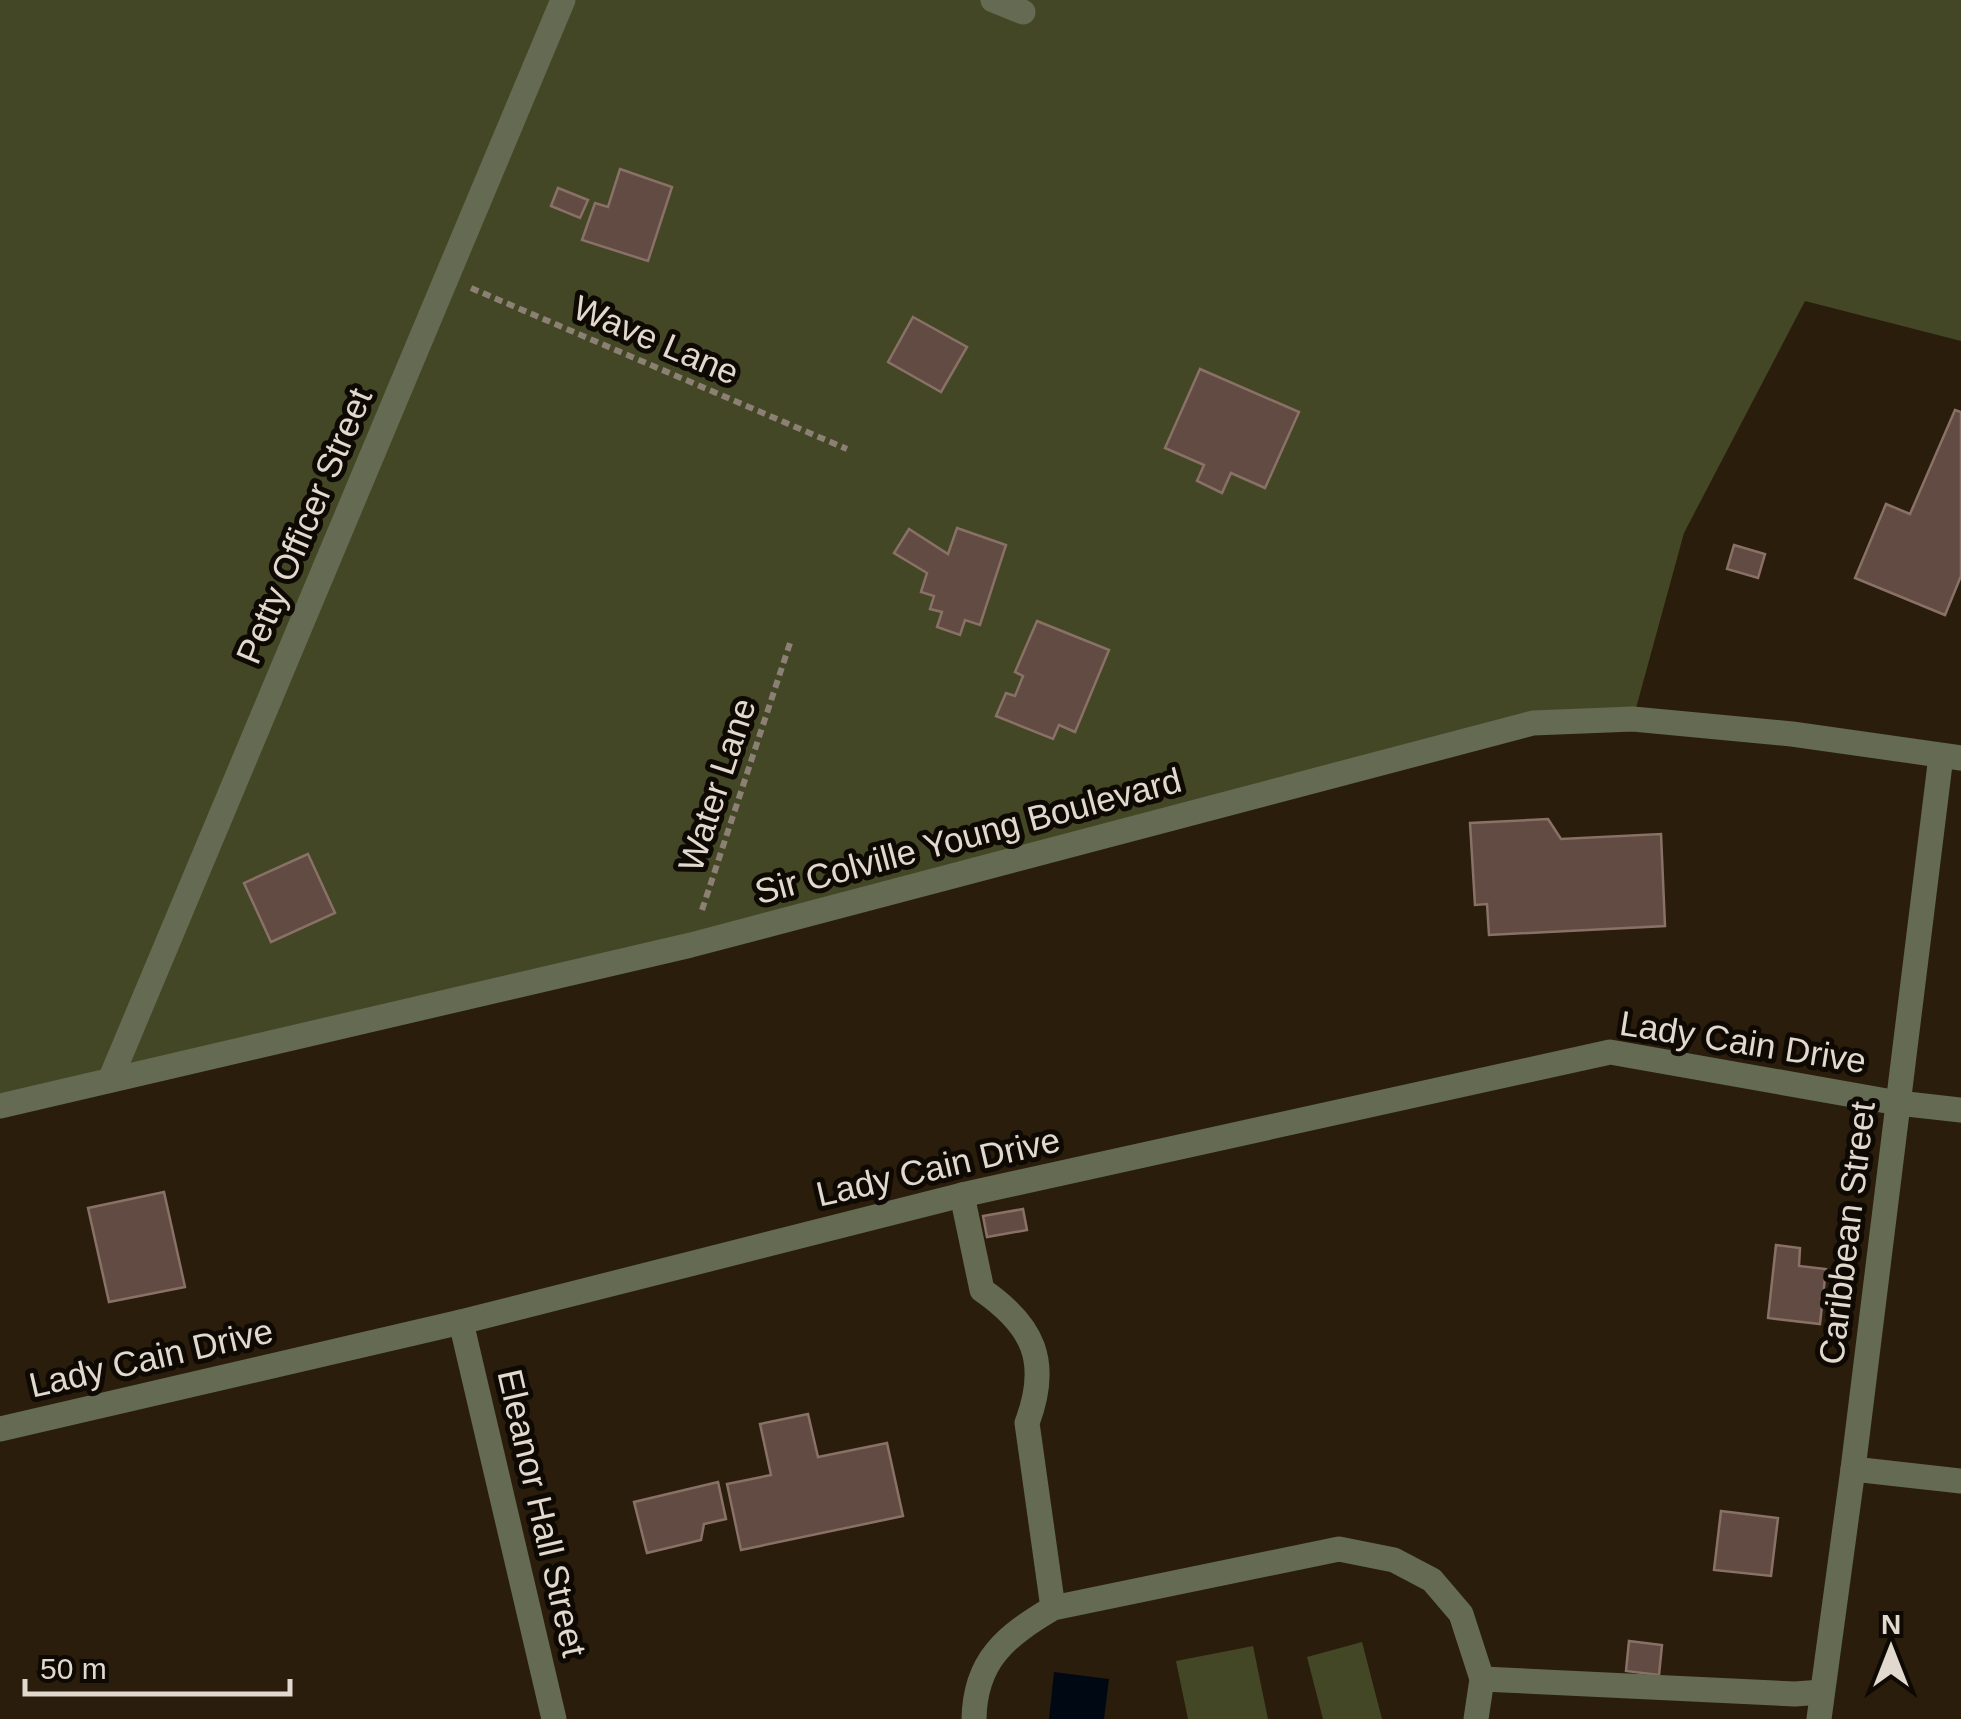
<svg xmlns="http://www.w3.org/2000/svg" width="1961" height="1719" viewBox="0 0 1961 1719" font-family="Helvetica,sans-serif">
<rect width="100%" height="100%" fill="#2a1d0c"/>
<g fill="#434725">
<path d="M 0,0 L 1961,0 L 1961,341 L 1805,301 L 1684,533 L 1633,719 L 1533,723 L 691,945 L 0,1094 Z"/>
<path d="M 1362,1642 L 1382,1719 L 1323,1719 L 1307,1657 Z"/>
<path d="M 1253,1646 L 1268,1719 L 1188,1719 L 1176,1661 Z"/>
</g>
<path fill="#000913" d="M 1054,1672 L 1109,1679 L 1104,1719 L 1049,1719 Z"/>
<g fill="#624b42" stroke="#8a7167" stroke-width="2.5">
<path d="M 620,169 L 672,187 L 648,261 L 582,240 L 595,203 L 608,207 Z"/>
<path d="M 558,188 L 588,200 L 580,218 L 551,206 Z"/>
<path d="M 913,317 L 967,347 L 941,392 L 888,362 Z"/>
<path d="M 1200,369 L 1299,412 L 1265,488 L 1231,473 L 1222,493 L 1197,481 L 1204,465 L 1165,448 Z"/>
<path d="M 1955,410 L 1961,412 L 1961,576 L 1945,615 L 1855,578 L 1886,504 L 1910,514 Z"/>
<path d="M 957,528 L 1006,545 L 980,625 L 965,620 L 960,635 L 937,627 L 942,612 L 930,609 L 934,596 L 921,592 L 927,573 L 894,553 L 909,529 L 948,554 Z"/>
<path d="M 1734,545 L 1765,554 L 1758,578 L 1727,569 Z"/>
<path d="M 1037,621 L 1109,650 L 1075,732 L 1059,725 L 1053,739 L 996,716 L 1006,693 L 1015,696 L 1023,676 L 1015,672 Z"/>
<path d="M 1548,819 L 1561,839 L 1661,834 L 1665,926 L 1489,935 L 1487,904 L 1475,905 L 1470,823 Z"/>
<path d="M 308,854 L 335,913 L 271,942 L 244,883 Z"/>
<path d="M 164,1192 L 185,1287 L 109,1302 L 88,1208 Z"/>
<path d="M 1023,1209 L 1027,1230 L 987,1237 L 983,1216 Z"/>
<path d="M 1776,1245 L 1800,1248 L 1799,1266 L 1826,1269 L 1820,1324 L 1768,1318 Z"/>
<path d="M 808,1414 L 818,1457 L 887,1443 L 903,1516 L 741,1550 L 727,1484 L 771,1475 L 760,1424 Z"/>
<path d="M 718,1482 L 726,1519 L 704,1524 L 701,1540 L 647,1553 L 634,1502 Z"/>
<path d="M 1721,1511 L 1778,1518 L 1771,1576 L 1714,1570 Z"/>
<path d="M 1629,1641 L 1662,1645 L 1659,1675 L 1626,1671 Z"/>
</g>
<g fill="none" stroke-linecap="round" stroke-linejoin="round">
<g stroke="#8b8073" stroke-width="6" stroke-dasharray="8 5" stroke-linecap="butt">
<path d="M 471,288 L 847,449"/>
<path d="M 702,910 L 791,640"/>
</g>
<g stroke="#646b52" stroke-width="25">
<path d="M 993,0 L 1023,12"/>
<path d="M 110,1080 L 563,0"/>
<path d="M 0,1106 L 691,945 L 1533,723 L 1633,719 L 1792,734 L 1961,758"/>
<path d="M 962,1195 L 982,1290 C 1034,1326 1050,1362 1027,1423 L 1053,1608"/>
<path d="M 461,1322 L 554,1719"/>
<path d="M 0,1429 L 461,1322 L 962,1195 L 1610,1052 L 1898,1103 L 1961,1110"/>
<path d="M 1853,1469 L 1961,1481"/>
<path d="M 1482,1679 L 1795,1694 L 1822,1692"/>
<path d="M 974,1719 C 975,1660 1006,1636 1053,1608 L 1339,1549 L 1394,1560 L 1432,1580 L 1461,1614 L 1482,1679 L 1476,1719"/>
<path d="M 1819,1719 L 1853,1469 L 1941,756"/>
</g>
</g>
<g text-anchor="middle" stroke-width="10" stroke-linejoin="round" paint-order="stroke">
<g font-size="35" fill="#e1d8ce" stroke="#0e0903">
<text transform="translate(656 340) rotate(23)" y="12">Wave Lane</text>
<text transform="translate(304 526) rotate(-67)" y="12">Petty Officer Street</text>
<text transform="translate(717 785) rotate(-72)" y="12">Water Lane</text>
<text transform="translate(968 836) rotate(-15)" y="12">Sir Colville Young Boulevard</text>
<text transform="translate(1743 1042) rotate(9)" y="12">Lady Cain Drive</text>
<text transform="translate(938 1167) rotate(-13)" y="12">Lady Cain Drive</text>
<text transform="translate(1847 1233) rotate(-83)" y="12">Caribbean Street</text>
<text transform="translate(151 1358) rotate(-13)" y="12">Lady Cain Drive</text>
<text transform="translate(542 1513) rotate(77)" y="12">Eleanor Hall Street</text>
</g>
</g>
<g transform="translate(1891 1649)" stroke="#0e0903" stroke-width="8" paint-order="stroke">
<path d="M0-8L18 38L0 25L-18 38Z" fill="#e1d8ce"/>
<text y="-15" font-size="28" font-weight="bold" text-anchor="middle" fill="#e1d8ce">N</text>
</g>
<path d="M25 1679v15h265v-15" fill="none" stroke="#e1d8ce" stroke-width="5"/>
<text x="40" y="1679" font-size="30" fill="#e1d8ce" stroke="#0e0903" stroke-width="8" paint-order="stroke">50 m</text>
</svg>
